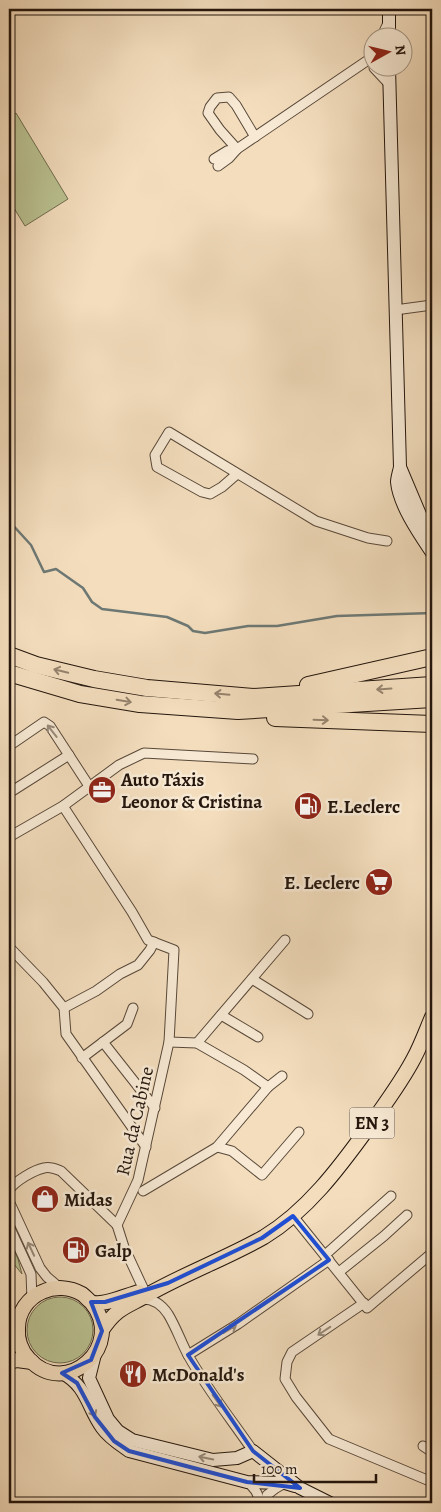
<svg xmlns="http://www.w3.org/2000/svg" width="441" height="1512" viewBox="0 0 441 1512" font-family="Alegreya,serif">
<rect width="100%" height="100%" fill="#f3ddbd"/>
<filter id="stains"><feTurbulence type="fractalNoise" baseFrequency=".004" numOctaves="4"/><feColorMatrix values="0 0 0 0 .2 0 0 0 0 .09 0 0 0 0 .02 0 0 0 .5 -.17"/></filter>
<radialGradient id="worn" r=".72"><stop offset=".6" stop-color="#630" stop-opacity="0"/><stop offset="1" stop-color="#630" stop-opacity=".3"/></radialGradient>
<g fill="#bac191" stroke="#6f6c4f">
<path d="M 16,113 L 68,199 L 25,226 L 9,200 L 9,118 Z"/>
<path d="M 9,1239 L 18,1259 L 22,1274 L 9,1258 Z"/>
<circle cx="60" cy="1330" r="33"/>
</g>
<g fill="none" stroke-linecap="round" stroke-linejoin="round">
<path stroke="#6d7874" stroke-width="2.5" d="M 9,521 L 31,545 L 44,572 L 56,569 L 83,588 L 92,602 L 102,609 L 167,617 L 188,626 L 193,631 L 205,633 L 248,626 L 277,626 L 337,616 L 432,613"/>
<defs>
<g id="street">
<path d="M 381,38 L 388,23"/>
<path d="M 374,68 L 389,84"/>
<path d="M 237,149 L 220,130 L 208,113 L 210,107 L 217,98 L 229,97 L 236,105 L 255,137"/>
<path d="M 214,159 L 227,151 L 237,149"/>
<path d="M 218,166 L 229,158 L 237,149 L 374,56"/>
<path d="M 395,310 L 432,305"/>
<path d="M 237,474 L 222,487 L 210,494 L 202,492 L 157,467 L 155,455 L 169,432 L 316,521 L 368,538 L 387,541"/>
<path d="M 9,746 L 44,722 L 50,726 L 89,786"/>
<path d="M 9,793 L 69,755"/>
<path d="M 63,806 L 132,912 L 148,940 L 174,950 L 169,1042 L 138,1180 L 117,1225 L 124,1247 L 144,1290"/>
<path d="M 9,837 L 63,806 L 119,765 L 144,753 L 253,759"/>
<path d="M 9,947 L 43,982 L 64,1008 L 66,1034 L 146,1147"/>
<path d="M 252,979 L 308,1014"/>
<path d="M 64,1008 L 96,991 L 120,974 L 138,965 L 150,950 L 154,942"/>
<path d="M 221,1015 L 258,1037"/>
<path d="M 103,1042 L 155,1108"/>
<path d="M 169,1042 L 197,1043 L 244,1070 L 268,1087"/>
<path d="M 197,1043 L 285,940"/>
<path d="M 82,1058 L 127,1024 L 133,1008"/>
<path d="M 217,1147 L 232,1151 L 262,1175 L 299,1132"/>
<path d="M 9,1190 C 15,1181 34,1170 44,1168 C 50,1166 56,1169 61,1171 L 117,1225"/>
<path d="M 143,1191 L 217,1147 L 268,1087 L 282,1076"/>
<path d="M 9,1201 L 40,1268 L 47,1277 L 60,1288"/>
<path d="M 293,1216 L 367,1308 L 432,1253"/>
<path d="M 9,1226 L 31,1274 L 32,1299"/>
<path d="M 325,1255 L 391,1196"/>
<path d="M 339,1272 L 384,1236 L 407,1215"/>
<path d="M 143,1299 C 153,1299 162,1305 168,1314 C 176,1327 181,1342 188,1355 C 207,1389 231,1419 253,1451"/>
<path d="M 364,1303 L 292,1352 L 287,1362 L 285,1379 L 296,1397 L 329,1439 L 432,1482"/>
<path d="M 188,1355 L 238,1324 L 329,1260"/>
<path d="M 423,1446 L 432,1452"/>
<path d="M 247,1482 C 255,1488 258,1493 260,1503"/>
<path d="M 267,1495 L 276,1488 L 283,1484"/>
</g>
<g id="secondary">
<path d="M 389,38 L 389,9"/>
<path d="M 389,68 L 400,467 C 399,472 397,478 397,482 C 399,505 420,535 432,553"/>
<path d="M 400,467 L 427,531"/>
<path d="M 95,1354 L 89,1378 L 108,1419 L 118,1431 L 132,1440 L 213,1460 L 237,1458 L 253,1451 L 300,1488 L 330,1503"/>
<path d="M 62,1373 C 87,1386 87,1407 102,1428 C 109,1438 119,1444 129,1451 L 247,1482 L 285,1483 L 295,1486"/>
</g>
<g id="primary">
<path d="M 91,1302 C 127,1345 66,1400 29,1359 C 21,1351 17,1339 18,1328 C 18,1312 28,1298 42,1292 C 55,1286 70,1287 82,1294 C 85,1296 88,1300 91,1302 C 102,1307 127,1295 139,1292"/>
<path d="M 102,1330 C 117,1307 127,1307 149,1294 C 186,1273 227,1258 264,1237 C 307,1211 339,1168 368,1128 C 384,1105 401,1083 414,1058 C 421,1045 426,1031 432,1017"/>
<path d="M 9,1362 L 17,1360 L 32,1362"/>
</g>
<g id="highway">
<path d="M 9,655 L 36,665 L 94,679 L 147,688 L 253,697 L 432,685"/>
<path d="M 9,673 L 80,694 L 140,704 L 238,711 L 432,699"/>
<path d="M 308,685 L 432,657"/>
<path d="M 275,718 L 432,724"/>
</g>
</defs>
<use href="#street" stroke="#584839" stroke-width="11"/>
<use href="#secondary" stroke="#24160d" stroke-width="14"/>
<use href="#primary" stroke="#24160d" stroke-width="16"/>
<use href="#highway" stroke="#24160d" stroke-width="18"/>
<use href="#street" stroke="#f7e9d4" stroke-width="9"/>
<use href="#secondary" stroke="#f7e9d4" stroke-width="12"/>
<use href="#primary" stroke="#f3ddbd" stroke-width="14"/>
<use href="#highway" stroke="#f3ddbd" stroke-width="16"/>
</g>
<defs><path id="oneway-shaft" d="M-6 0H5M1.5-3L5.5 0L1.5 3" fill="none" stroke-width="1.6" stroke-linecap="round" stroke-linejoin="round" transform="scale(1.25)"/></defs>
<g stroke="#96836e">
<use href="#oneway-shaft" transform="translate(61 671) rotate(-166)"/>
<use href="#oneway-shaft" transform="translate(384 689) rotate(176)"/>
<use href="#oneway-shaft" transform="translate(222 694) rotate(-175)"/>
<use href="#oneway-shaft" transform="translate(124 701) rotate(10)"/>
<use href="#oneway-shaft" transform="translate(321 720) rotate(2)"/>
</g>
<g stroke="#988a7a">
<use href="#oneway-shaft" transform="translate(52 731) rotate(-128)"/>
<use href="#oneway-shaft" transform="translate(31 1249) rotate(-115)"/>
<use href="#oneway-shaft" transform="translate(230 1329) rotate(-31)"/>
<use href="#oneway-shaft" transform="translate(324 1331) rotate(146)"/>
<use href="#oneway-shaft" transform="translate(217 1401) rotate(54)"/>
<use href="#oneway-shaft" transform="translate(92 1410) rotate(65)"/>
<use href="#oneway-shaft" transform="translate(206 1458) rotate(-168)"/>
</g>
<path fill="none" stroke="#1d4ed8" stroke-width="4" stroke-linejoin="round" d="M 293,1216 L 329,1260 L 188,1355 L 253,1451 L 300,1488 L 247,1482 L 129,1451 L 114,1441 L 95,1417 L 77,1383 L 62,1373 L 91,1360 L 102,1331 L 91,1302 L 105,1302 L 168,1283 L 262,1238 Z"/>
<defs>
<symbol id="office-disc" viewBox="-11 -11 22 22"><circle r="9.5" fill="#8f2418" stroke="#f7e9d4"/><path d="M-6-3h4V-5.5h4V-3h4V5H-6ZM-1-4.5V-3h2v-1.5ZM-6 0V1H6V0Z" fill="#fff"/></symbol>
<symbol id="fuel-disc" viewBox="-11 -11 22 22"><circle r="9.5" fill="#8f2418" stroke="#f7e9d4"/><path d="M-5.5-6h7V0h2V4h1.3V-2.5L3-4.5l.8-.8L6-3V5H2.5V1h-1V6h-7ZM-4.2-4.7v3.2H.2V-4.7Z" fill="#fff"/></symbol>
<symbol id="supermarket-disc" viewBox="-11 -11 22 22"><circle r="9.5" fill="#8f2418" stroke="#f7e9d4"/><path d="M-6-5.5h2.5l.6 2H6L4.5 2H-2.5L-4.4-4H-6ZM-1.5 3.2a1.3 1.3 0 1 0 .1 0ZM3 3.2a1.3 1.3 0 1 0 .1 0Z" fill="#fff"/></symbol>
<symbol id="shop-disc" viewBox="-11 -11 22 22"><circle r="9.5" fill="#8f2418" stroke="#f7e9d4"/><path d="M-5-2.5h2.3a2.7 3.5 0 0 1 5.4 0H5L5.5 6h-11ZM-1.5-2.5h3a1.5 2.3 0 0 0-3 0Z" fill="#fff"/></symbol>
<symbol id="restaurant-disc" viewBox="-11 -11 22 22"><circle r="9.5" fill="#8f2418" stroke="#f7e9d4"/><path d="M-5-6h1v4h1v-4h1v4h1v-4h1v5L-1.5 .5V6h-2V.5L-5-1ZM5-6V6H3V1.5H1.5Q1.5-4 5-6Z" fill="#fff"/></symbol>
</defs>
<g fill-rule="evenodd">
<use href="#office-disc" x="86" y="774" width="32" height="32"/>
<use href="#fuel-disc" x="292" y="790" width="32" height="32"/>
<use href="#supermarket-disc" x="363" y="866" width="32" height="32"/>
<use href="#shop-disc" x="29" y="1183" width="32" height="32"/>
<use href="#fuel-disc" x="60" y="1234" width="32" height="32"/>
<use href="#restaurant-disc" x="117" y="1358" width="32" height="32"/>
</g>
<g text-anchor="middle" stroke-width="5" stroke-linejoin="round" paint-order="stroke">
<rect fill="#f7e9d4" stroke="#635549" stroke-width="1" x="349.5" y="1107.5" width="45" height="31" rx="4"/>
<g font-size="18" font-weight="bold" fill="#24160d">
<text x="372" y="1129">EN 3</text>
</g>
<g font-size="19" font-weight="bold" fill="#24160d" stroke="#f7e9d4" text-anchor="start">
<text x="121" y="786">Auto Táxis<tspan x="121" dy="22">Leonor &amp; Cristina</tspan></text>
<text x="327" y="813">E.Leclerc</text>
<text x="360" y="889" text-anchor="end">E. Leclerc</text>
<text x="64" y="1206">Midas</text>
<text x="95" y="1257">Galp</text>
<text x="152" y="1381">McDonald's</text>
</g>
<g font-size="19" fill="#24160d" stroke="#f7e9d4">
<text transform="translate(134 1121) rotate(-77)" y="7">Rua da Cabine</text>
</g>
</g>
<rect width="441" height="1512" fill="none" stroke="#f3ddbd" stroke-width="30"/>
<rect x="10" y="10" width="421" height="1492" fill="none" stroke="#24160d" stroke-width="2.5"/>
<rect x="15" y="15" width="411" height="1482" fill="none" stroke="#24160d"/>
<g transform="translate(388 52) rotate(82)"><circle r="24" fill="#f7e9d4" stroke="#a39584"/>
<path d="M0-4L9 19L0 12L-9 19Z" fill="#8f2418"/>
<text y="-8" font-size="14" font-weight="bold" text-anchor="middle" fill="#24160d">N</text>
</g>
<path d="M254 1474v8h122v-8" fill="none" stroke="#24160d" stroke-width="2.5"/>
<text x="261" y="1474" font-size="15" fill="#24160d" stroke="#f7e9d4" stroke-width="4" paint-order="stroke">100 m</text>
<rect width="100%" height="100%" filter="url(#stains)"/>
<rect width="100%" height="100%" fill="url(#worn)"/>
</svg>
